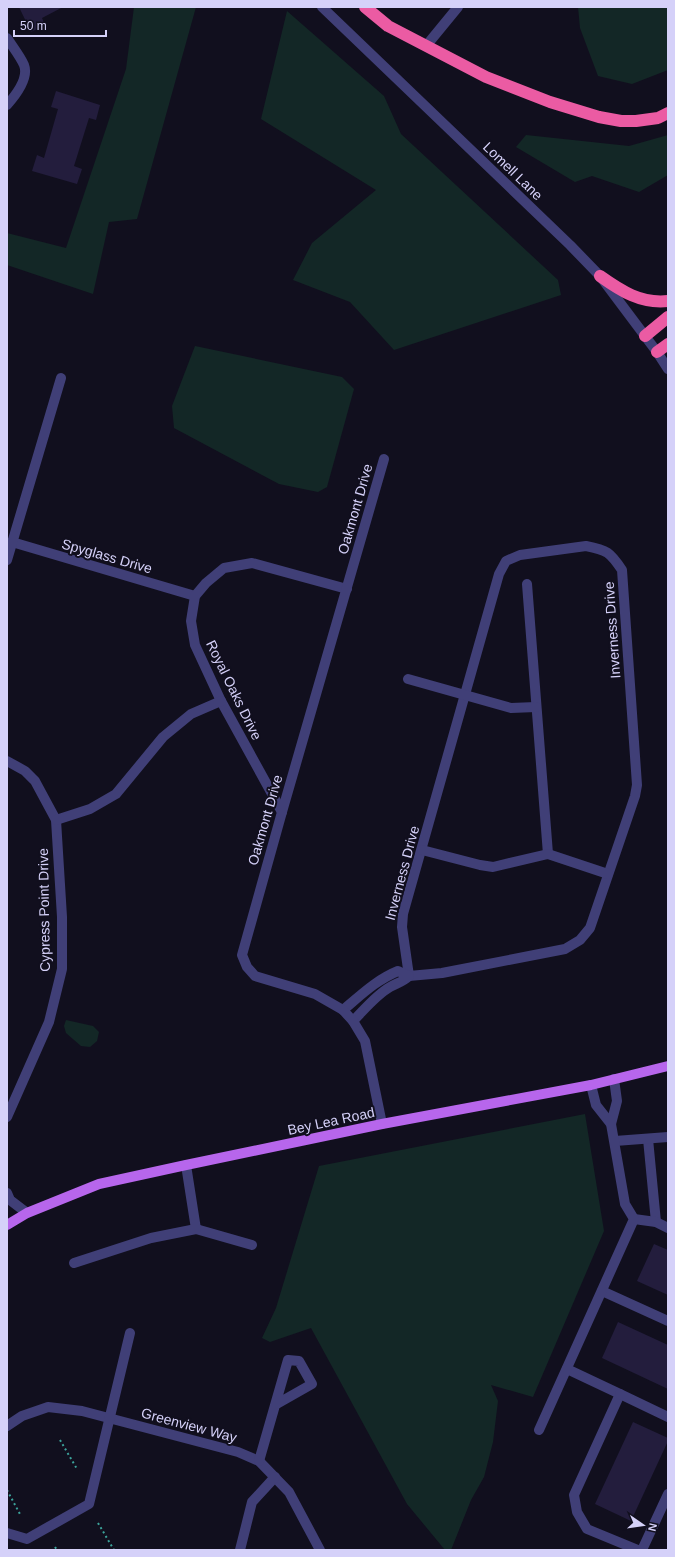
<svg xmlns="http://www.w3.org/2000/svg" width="675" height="1557" viewBox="0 0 675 1557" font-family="Helvetica,sans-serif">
<rect width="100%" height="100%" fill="#110f1e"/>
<g fill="#132726">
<path d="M 134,7 L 196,7 L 137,219 L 109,222 L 93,294 L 7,265 L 7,233 L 66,248 L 126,69 Z"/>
<path d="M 578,7 L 668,7 L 668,70 L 632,84 L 598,76 L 580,28 Z"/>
<path d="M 287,11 L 384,96 L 401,134 L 558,280 L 561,295 L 394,350 L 350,302 L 293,280 L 312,243 L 376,190 L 261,119 Z"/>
<path d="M 526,135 L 629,146 L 668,135 L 668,175 L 639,192 L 592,176 L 575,182 L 516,147 Z"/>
<path d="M 195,346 L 342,377 L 354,389 L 327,487 L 318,492 L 279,484 L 174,428 L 172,406 Z"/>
<path d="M 66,1020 L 93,1026 L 99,1032 L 97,1041 L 90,1047 L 81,1046 L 66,1033 L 64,1026 Z"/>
<path d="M 585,1114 L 604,1231 L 533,1397 L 491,1385 L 498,1401 L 493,1442 L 484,1477 L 471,1500 L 451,1550 L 445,1550 L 407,1504 L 311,1328 L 270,1342 L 262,1338 L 276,1308 L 319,1166 Z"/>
</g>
<g fill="#231d3d">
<path d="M 19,7 L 63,7 L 42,18 L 45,25 L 31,32 Z"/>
<path d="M 56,91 L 100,105 L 96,120 L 89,118 L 74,166 L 82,169 L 77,184 L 32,171 L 37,155 L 44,158 L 58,109 L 51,107 Z"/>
<path d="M 654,1244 L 668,1250 L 668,1295 L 637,1281 Z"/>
<path d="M 618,1322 L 668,1345 L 668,1389 L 602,1358 Z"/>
<path d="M 633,1422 L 668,1438 L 668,1441 L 631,1521 L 595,1504 Z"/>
</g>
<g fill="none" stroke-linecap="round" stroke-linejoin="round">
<g stroke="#3ca39b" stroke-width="2" stroke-dasharray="2 3" stroke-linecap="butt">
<path d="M 60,1440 L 77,1469"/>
<path d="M 7,1490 L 21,1516"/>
<path d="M 98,1523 L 114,1550"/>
<path d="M 55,1547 L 57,1550"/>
</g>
<g stroke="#403f77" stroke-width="10">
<path d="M 322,7 L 570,245 L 600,276 L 657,352 L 668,369"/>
<path d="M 7,38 C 12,46 20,56 24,65 C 29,78 15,96 7,105"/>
<path d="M 426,46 L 458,7"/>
<path d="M 12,542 L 195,596"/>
<path d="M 586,546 C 607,550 610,552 622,570 L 637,785 L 635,796 L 590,928 L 580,940 L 565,949 L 442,973 L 409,976 L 402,927 L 403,914 L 499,574 L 506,561 L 520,555 Z"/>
<path d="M 7,560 L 61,378"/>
<path d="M 527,584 L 548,854"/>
<path d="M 408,679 L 511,708 L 536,707"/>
<path d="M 7,761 L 25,771 L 35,781 L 56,820 L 62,917 L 62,969 L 49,1022 L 7,1117"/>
<path d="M 282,812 L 221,701 L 195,645 L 191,621 L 195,596 L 206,583 L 224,568 L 252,563 L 347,589"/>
<path d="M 56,820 L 90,809 L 116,794 L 163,737 L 191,714 L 221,701"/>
<path d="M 422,850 L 480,865 L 493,867 L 548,854 L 608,874"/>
<path d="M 343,1010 C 361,995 376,980 398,971 L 409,976 C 403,982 397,983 390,987 C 376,995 364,1010 353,1021"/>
<path d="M 382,1124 L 365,1041 L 353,1021 L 343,1010 L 315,994 L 255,976 L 247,967 L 242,955 L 282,812 L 384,459"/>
<path d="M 611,1124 L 617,1101 L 614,1079"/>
<path d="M 648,1139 L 656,1222"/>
<path d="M 615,1141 L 668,1137"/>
<path d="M 7,1193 L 10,1200 L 27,1213"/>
<path d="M 634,1219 L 656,1222 L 668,1228"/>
<path d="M 196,1229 L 252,1245"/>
<path d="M 74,1263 L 151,1238 L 196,1229 L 186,1165"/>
<path d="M 602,1291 L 668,1321"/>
<path d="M 567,1369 L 620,1394 L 574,1495 L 577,1512 L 587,1529 L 638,1550"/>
<path d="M 620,1394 L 668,1417"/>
<path d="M 7,1426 L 22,1416 L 48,1407 L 82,1411 L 238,1452 L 259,1461 L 289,1492 L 320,1550"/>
<path d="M 539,1430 L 634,1219 L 625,1204 L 611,1124 L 596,1105 L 591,1085"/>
<path d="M 259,1461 L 288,1360 L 299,1361 L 312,1384 L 275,1405"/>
<path d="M 7,1533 L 27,1539 L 89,1504 L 130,1333"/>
<path d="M 240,1550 L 252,1502 L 275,1477"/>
<path d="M 642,1550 L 668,1494"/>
</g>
<path stroke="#b766ec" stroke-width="10" d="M 7,1225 L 27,1213 L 99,1184 L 186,1165 L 382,1124 L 591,1085 L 668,1066"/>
<g stroke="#eb5ba3" stroke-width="12">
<path d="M 365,7 L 388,26 L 486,77 L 550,102 L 599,117 L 621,121 L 636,121 L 658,118 L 668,113"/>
<path d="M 600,276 C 621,291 641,304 668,301"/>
<path d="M 645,336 L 668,317"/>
<path d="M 657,352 L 668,344"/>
</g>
</g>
<g text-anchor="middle" stroke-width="4" stroke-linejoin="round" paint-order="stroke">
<g font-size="14" fill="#d5d1f9" stroke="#110f1e">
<text transform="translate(513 171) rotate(44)" y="5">Lomell Lane</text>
<text transform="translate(355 509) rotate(-74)" y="5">Oakmont Drive</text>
<text transform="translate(107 556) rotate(16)" y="5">Spyglass Drive</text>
<text transform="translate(612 630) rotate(-94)" y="5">Inverness Drive</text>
<text transform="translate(234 690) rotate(64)" y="5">Royal Oaks Drive</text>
<text transform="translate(265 820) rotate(-74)" y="5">Oakmont Drive</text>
<text transform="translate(402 873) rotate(-75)" y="5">Inverness Drive</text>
<text transform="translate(44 910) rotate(-91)" y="5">Cypress Point Drive</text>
<text transform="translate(331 1121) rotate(-12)" y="5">Bey Lea Road</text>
<text transform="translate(189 1425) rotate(15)" y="5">Greenview Way</text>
</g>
</g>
<rect width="675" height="1557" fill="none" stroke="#d5d1f9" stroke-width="16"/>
<g transform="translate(643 1525) rotate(103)" stroke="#110f1e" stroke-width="3" paint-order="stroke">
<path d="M0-3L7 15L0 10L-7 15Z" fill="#d5d1f9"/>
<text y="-6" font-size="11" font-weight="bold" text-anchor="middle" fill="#d5d1f9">N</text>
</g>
<path d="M14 30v6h92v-6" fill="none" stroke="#d5d1f9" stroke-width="2"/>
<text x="20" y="30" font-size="12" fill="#d5d1f9" stroke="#110f1e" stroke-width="3" paint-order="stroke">50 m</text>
</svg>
